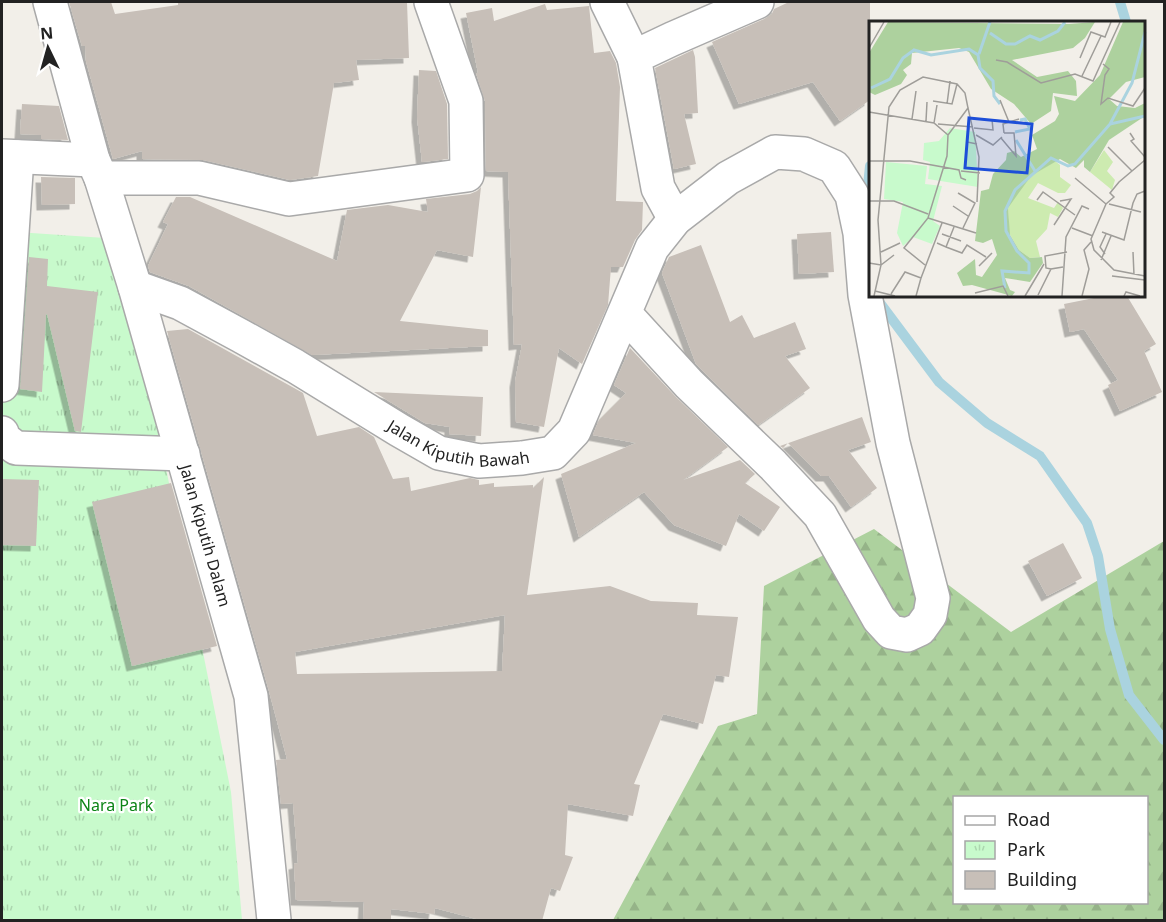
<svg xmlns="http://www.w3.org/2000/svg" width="1166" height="922" viewBox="0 0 1166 922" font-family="'Noto Sans',sans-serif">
<defs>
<pattern id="forest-firs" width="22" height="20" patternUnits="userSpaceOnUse" patternTransform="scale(1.5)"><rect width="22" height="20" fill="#add19e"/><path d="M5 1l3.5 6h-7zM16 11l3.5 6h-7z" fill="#95b388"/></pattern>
<pattern id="park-tufts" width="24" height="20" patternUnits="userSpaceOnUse" patternTransform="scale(1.5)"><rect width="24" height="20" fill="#c8facc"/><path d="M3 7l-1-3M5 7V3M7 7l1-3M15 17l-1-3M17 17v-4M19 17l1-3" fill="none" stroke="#acd6af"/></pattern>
<filter id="shadow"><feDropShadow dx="-5.5" dy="5.5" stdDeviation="0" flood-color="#0004"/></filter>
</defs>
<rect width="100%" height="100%" fill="#f2efe9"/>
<path fill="url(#forest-firs)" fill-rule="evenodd" d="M 874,529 L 1011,632 L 1164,541 L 1164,920 L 613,920 L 718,726 L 757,714 L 764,586 ZM 954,798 L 1146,798 L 1146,902 L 954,902 Z"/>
<path fill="url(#park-tufts)" d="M 2,231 L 120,239 L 231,792 L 242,920 L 2,920 Z"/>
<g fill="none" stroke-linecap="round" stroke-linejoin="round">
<g stroke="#aad3df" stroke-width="10">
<path d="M 1120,2 L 1126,22"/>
<path d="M 866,205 L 870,166"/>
<path d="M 877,299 L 939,382 L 987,423 L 1040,456 L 1087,523 L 1098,556 L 1110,629 L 1129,695 L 1164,740"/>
</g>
</g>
<g fill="#c7bfb8" fill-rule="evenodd" filter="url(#shadow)">
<path d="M 69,2 L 111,2 L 115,14 L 178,5 L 178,2 L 407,2 L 409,58 L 356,60 L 359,80 L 334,83 L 318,176 L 290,180 L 203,160 L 142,159 L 142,151 L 113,159 L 86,61 L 85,46 L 82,46 Z"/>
<path d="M 789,2 L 870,2 L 870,100 L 840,121 L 813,82 L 739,104 L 712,42 L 764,19 L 772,14 L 774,9 Z"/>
<path d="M 545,4 L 547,10 L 589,6 L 594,53 L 610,51 L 616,63 L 620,87 L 616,201 L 643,202 L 642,230 L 635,240 L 623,267 L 611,267 L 608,305 L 582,364 L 559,348 L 544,427 L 516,422 L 515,382 L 522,344 L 514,345 L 508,172 L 486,171 L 485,101 L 476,73 L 478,73 L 466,13 L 492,8 L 494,21 Z"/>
<path d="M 693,50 L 695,57 L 698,113 L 684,114 L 696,164 L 674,169 L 655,68 Z"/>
<path d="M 419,70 L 436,71 L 447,104 L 448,159 L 422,162 L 417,117 Z"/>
<path d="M 22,104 L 59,106 L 68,140 L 41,139 L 41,135 L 20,134 Z"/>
<path d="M 41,177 L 75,178 L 75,204 L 42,205 Z"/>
<path d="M 481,187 L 473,257 L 437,250 L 400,321 L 488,330 L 488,346 L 312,355 L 189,286 L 150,272 L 148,266 L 168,224 L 163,222 L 176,197 L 190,197 L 337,261 L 347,210 L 388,205 L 428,212 L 426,199 L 470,194 L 477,191 Z"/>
<path d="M 831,232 L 834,272 L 799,274 L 797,234 Z"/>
<path d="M 701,245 L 730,322 L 742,315 L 754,338 L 795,322 L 806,349 L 785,356 L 810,388 L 758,425 L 696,364 L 662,273 L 669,257 Z"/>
<path d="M 29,257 L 48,259 L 47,286 L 98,292 L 81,432 L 75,431 L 47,314 L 46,315 L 42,392 L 20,389 Z"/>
<path d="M 1104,296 L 1127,296 L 1156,344 L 1144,351 L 1162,392 L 1120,411 L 1108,385 L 1118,380 L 1084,329 L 1070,332 L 1064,304 Z"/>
<path d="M 188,329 L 303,393 L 317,436 L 359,427 L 374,437 L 393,479 L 409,477 L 411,491 L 470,478 L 479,480 L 479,485 L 494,483 L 494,487 L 533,485 L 533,488 L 544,477 L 527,595 L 610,586 L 651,601 L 698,603 L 697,615 L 738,617 L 729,677 L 716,675 L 703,724 L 663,714 L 634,784 L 640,785 L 633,816 L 568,804 L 565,855 L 573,857 L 560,891 L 551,888 L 542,921 L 484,921 L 435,908 L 434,914 L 391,909 L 391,921 L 363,921 L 364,902 L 296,900 L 294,864 L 298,863 L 293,803 L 281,804 L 276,760 L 287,759 L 269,691 L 167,331 ZM 505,615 L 502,671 L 297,674 L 295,652 Z"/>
<path d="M 630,348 L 676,397 L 728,447 L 683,480 L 740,460 L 755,474 L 745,483 L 780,507 L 764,531 L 739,514 L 726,546 L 674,525 L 644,492 L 579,537 L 561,474 L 636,443 L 593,435 L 599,420 L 626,393 L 614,385 Z"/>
<path d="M 374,392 L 483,397 L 481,436 L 449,434 L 450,427 L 425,423 Z"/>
<path d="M 862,417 L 871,442 L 848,450 L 877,488 L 851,507 L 829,476 L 821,476 L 788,443 L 783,448 L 780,446 Z"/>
<path d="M 2,479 L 39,480 L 36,546 L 2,545 Z"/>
<path d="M 171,483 L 217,646 L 132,666 L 92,502 Z"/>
<path d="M 1063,543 L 1082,578 L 1047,596 L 1028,561 Z"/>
</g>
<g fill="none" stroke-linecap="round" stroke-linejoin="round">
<defs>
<g id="street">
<path id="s1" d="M 50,2 L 93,160 L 101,178 L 135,287 L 251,696 L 274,920"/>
<path d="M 607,2 L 634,57"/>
<path d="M 2,156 L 93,160"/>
<path d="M 101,178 L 199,178 L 289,199 L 467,175 L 466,101 L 431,2"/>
<path d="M 675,219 L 658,188 L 634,57 L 672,39 L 757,2"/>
<path id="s2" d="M 135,287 L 180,303 L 241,336 L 295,366 L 399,430 L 439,453 L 479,461 L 522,458 L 553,453 L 574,431 L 652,248 L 675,219 L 728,178 L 775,152 L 804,154 L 834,167 L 852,195 L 860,233 L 865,295 L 893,443 L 933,598 L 930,615 L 920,629 L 907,635 L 891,632 L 879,619 L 820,515 L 773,465 L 689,384 L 625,314"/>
<path d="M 2,385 L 17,157"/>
<path d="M 2,433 L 3,438 L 16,448 L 183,454"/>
</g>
</defs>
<use href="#street" stroke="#a9a9a9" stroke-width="36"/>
<use href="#street" stroke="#fff" stroke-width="33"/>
</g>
<g text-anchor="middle" stroke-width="4.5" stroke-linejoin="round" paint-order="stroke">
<g font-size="16" fill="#222" stroke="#fff">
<text dy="6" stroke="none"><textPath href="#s2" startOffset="364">Jalan Kiputih Bawah</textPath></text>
<text dy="6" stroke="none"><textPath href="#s1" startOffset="556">Jalan Kiputih Dalam</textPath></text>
</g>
<g font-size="16" fill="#0c8416" stroke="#fff">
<text x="116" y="811">Nara Park</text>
</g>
</g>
<g transform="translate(869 21)">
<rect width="276" height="276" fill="#f2efe9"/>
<path d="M 235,129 L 244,141 L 238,150 L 246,159 L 243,169 L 221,151 ZM 186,140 L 191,144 L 191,156 L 202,164 L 196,172 L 189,172 L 169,162 L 159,177 L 185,187 L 189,181 L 194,187 L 189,196 L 181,192 L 178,208 L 167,220 L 171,236 L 161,237 L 150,229 L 140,212 L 139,187 L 147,170 L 162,155 Z" fill="#cdebb0"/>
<path d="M 19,1 L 200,3 L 226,1 L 216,17 L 204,27 L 143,39 L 168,56 L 199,50 L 207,60 L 208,75 L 184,72 L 182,90 L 162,103 L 145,83 L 122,68 L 100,31 L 90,27 L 43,32 L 42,43 L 34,49 L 38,54 L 32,63 L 6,74 L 0,71 L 0,32 ZM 254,1 L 276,1 L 276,56 L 257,61 L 240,78 L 248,85 L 266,87 L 276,82 L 276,95 L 240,119 L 221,151 L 215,146 L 215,139 L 207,147 L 191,138 L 162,155 L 139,187 L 141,214 L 150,229 L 161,237 L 173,236 L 174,242 L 161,261 L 136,257 L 141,269 L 146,271 L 143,275 L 103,264 L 94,265 L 88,252 L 106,238 L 107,254 L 113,256 L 128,234 L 123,218 L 114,222 L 106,220 L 112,170 L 120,168 L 124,153 L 137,139 L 138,132 L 145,130 L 152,136 L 168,128 L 163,114 L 186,100 L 190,93 L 185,75 L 206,80 L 231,54 Z" fill="#add19e"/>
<path d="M 81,107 L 106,111 L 109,166 L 59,158 L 61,141 L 54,139 L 55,122 L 70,120 ZM 17,141 L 58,145 L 56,163 L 73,165 L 64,200 L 71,205 L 63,223 L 44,216 L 34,225 L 28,212 L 34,181 L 15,178 Z" fill="#c8facc"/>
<path fill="none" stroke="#aad3df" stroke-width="3" d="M 121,12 L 137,23 L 146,23 L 161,15 L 171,19 L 189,10 L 196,1M 110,33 L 121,1M 2,67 L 21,58 L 34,37 L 45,29 L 62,34 L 100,28 L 109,34 L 111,47 L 124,60 L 125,75 L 131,83M 241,103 L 263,62 L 276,11M 146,111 L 161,108 L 156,98 L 151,99M 147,119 L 166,150M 136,267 L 133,250 L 160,252 L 160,242 L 148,230 L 137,210 L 136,190 L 146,169 L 182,137 L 199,145 L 206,143 L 241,103 L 276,95"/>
<path fill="none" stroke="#9f9d99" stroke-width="1.5" d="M 0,27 L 15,1M 211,37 L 222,11 L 236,16 L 242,1M 127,39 L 138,41 L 172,62 L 206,53 L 224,60 L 251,1M 234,43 L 240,48 L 236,54 L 232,83 L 239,77 L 264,85 L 276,67M 213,55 L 232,15M 131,79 L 140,101M 64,80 L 83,83 L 88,63M 78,83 L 81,60M 99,87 L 110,136 L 108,181M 0,91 L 65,102 L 79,114M 43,98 L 47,70M 57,100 L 58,81M 65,102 L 68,84M 69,103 L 104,106M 100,106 L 98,121 L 108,123M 105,107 L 124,109 L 123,98M 135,112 L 134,103 L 150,98M 261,112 L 265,118 L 262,120 L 276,136M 107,114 L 124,124 L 133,116M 132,117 L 147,135 L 145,112 L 135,112M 239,126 L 263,150M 0,140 L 41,140 L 90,149 L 92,157 L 97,159M 92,150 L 111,152M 206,157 L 237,183M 89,172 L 106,182 L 94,207M 168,179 L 174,171 L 206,194M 0,180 L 25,180 L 59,193M 237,183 L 222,218 L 225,229 L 245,249 L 276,255M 237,183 L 245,176 L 241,172 L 250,161 L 276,139M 240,183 L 272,191M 84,185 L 99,195M 59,197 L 107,212M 185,204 L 202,178 L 191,180M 203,207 L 224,215M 233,211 L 255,219 L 264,182 L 268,173 L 276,170M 73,213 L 92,220M 68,222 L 77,226 L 85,206M 77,226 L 93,232 L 98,224 L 117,236M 12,231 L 31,222M 264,231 L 265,254M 236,233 L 231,226 L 237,213M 232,239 L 242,215M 0,242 L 12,244 L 25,234M 110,245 L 123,232M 182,248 L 177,247 L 176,235 L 198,231M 243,255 L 276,259M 52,257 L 73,202M 6,270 L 26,275M 106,272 L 134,265 L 139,275M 22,273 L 36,251 L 52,257 L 47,275M 169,274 L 182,248 L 194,246M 5,275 L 12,244 L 9,199 L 20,86 L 31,69 L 54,56 L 88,63 L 96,72 L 99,87 L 79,114 L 78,135 L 59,197 L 35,227 L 56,244M 156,275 L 175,243M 193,275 L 197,216 L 213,185 L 220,188M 213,275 L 220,248 L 215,229 L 222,221M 255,275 L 257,271 L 271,275"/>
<path fill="#1d4ed8" fill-opacity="0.15" stroke="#1d4ed8" stroke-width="3" d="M 100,97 L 163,103 L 158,152 L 96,147 Z"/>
<rect width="276" height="276" fill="none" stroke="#222" stroke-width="3"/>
</g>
<rect width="1166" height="922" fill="none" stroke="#222222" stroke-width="6"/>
<rect x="953" y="796" width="195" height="108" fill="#ffffff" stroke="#a7a7a7" stroke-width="1.5"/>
<rect x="965" y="816" width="30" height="9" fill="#ffffff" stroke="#a7a7a7" stroke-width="1.5"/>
<text x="1007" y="826" font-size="18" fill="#222222">Road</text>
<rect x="965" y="841" width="30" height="18" fill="url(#park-tufts)" stroke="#a7a7a7" stroke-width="1.5"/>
<text x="1007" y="856" font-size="18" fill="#222222">Park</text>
<rect x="965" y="871" width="30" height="18" fill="#c7bfb8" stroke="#a7a7a7" stroke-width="1.5"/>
<text x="1007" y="886" font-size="18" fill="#222222">Building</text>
<g transform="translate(48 48) rotate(355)" stroke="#ffffff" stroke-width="4.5" paint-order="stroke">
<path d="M0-4.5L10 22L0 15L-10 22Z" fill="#222222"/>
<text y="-9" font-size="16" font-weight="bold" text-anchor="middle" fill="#222222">N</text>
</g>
</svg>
